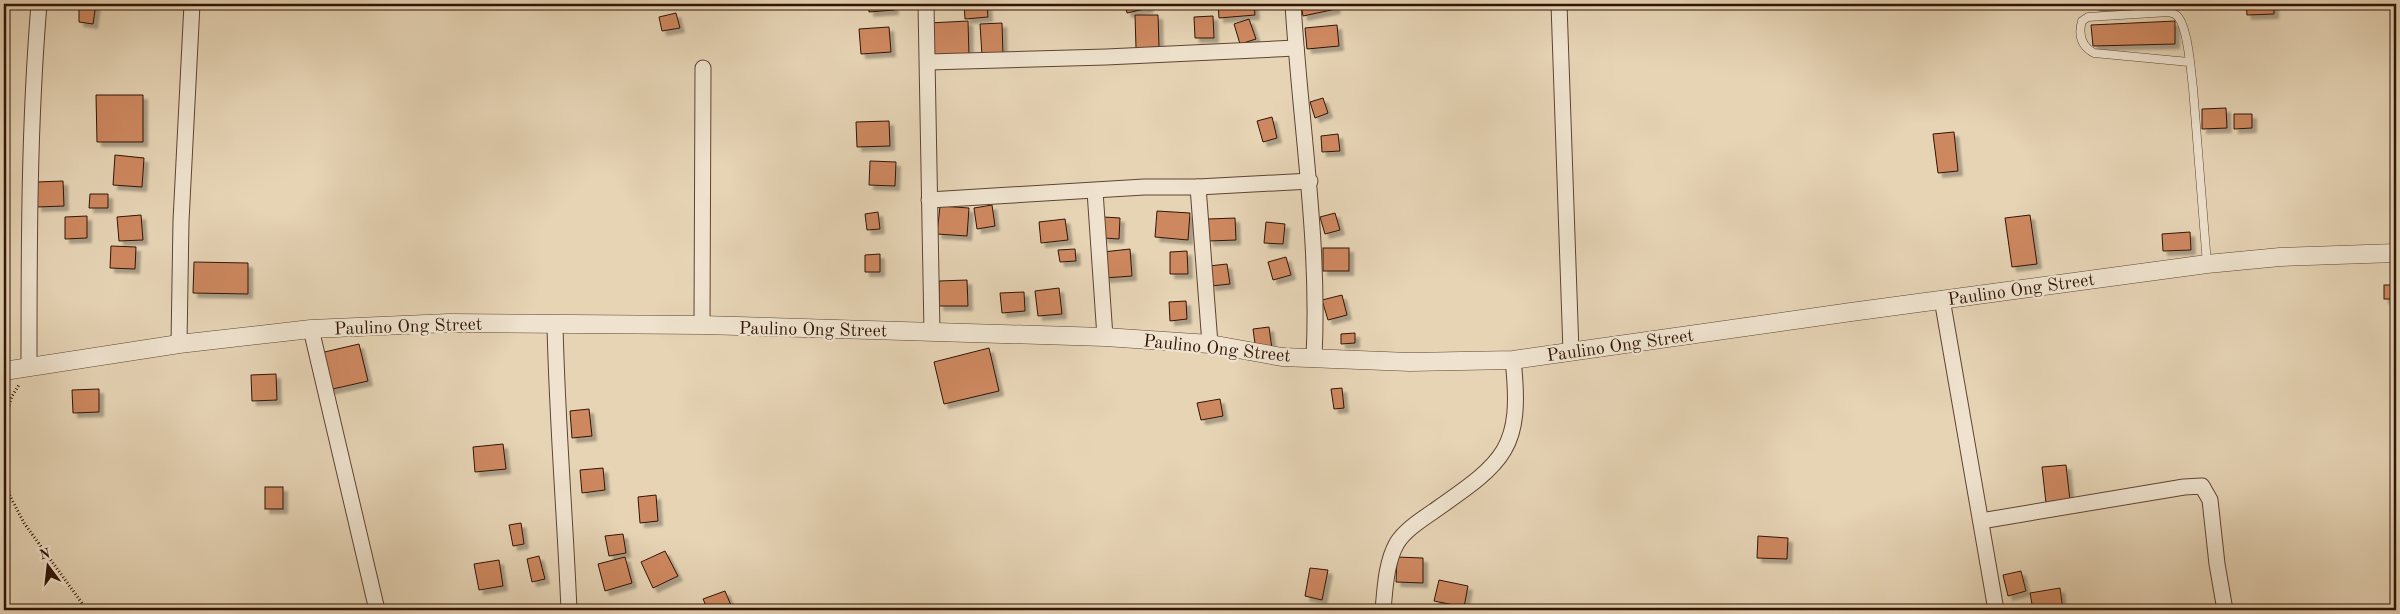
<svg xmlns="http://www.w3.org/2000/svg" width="2400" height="614" viewBox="0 0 2400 614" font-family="'Old Standard TT',serif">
<defs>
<filter id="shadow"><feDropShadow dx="4.5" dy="4.5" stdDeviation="1" flood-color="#0004"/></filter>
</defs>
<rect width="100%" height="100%" fill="#e6d4b5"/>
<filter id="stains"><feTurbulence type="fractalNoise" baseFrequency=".004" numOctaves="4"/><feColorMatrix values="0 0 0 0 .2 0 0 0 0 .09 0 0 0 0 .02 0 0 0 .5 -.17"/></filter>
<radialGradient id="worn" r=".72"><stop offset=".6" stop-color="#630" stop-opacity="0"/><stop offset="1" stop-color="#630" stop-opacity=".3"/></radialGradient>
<g fill="#ce8860" stroke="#301405" filter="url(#shadow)">
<path d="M 79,4 L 96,4 L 93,24 L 79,22 Z"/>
<path d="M 869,4 L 893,4 L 894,10 L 869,12 Z"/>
<path d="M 964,4 L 987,4 L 988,17 L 965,19 Z"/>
<path d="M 1125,4 L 1148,4 L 1149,8 L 1127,13 Z"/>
<path d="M 1218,4 L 1254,4 L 1255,15 L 1219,18 Z"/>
<path d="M 1301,4 L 1335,4 L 1336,9 L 1303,16 Z"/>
<path d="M 2095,4 L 2151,4 L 2151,7 L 2095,9 Z"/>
<path d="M 2246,4 L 2274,4 L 2274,14 L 2247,15 Z"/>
<path d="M 676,13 L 680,28 L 662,31 L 659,17 Z"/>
<path d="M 1135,15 L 1158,15 L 1159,47 L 1136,48 Z"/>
<path d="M 1213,16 L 1214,38 L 1195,38 L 1194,17 Z"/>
<path d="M 1249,19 L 1256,39 L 1240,44 L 1234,24 Z"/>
<path d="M 968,21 L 969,56 L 930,58 L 929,23 Z"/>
<path d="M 2175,21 L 2175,44 L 2093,46 L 2091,25 Z"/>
<path d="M 1002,23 L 1003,55 L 982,56 L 980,24 Z"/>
<path d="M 1337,25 L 1339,46 L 1307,49 L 1305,28 Z"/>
<path d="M 889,27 L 891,52 L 861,54 L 859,29 Z"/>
<path d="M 96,95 L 143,95 L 143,142 L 97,142 Z"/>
<path d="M 1323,98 L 1328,113 L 1315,118 L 1310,102 Z"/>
<path d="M 2226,108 L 2227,128 L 2202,129 L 2202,109 Z"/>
<path d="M 2234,114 L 2252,114 L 2252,128 L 2234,129 Z"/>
<path d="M 1272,117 L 1277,138 L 1263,142 L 1257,121 Z"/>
<path d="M 889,121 L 890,146 L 857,147 L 856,122 Z"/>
<path d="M 1954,132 L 1958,171 L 1938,173 L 1933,134 Z"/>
<path d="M 1338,134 L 1340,151 L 1322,152 L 1321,136 Z"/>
<path d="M 115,155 L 144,158 L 142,187 L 113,185 Z"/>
<path d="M 870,161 L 896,162 L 895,186 L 869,185 Z"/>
<path d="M 63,181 L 64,206 L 37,207 L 37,182 Z"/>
<path d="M 90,194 L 108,194 L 108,208 L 89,208 Z"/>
<path d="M 992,205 L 995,226 L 977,229 L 974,208 Z"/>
<path d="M 940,206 L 969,208 L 967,236 L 937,234 Z"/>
<path d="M 1157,211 L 1190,213 L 1188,240 L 1155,237 Z"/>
<path d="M 878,212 L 880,229 L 867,230 L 865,214 Z"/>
<path d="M 1335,213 L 1340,230 L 1325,234 L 1320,217 Z"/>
<path d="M 141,215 L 143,240 L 119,241 L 117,217 Z"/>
<path d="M 2030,215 L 2037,264 L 2012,267 L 2005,218 Z"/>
<path d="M 87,216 L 87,238 L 65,239 L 65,217 Z"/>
<path d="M 1104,217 L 1120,218 L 1119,239 L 1103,238 Z"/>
<path d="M 1235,218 L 1236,240 L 1209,241 L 1208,219 Z"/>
<path d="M 1065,219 L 1068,240 L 1041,243 L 1039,222 Z"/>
<path d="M 1266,222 L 1285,224 L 1283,244 L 1264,243 Z"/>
<path d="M 2190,232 L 2191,250 L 2163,251 L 2162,234 Z"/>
<path d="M 111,246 L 136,247 L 135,269 L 110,268 Z"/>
<rect x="1323" y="248" width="26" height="23"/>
<path d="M 1075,249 L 1076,261 L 1060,262 L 1058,250 Z"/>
<path d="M 1130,249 L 1132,276 L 1105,278 L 1103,252 Z"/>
<path d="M 1187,251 L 1188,274 L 1170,274 L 1170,252 Z"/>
<path d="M 880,254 L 880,272 L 865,272 L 865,255 Z"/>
<path d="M 1286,257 L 1291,275 L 1273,280 L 1268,262 Z"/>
<path d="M 194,262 L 248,263 L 248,294 L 193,293 Z"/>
<path d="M 1227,264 L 1230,284 L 1211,286 L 1209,266 Z"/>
<path d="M 967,280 L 968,306 L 939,306 L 939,281 Z"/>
<rect x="2384" y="285" width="12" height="14"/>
<path d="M 1059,288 L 1062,314 L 1038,316 L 1035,291 Z"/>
<path d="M 1024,292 L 1025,311 L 1002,313 L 1000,293 Z"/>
<path d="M 1342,295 L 1347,315 L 1328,320 L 1322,300 Z"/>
<path d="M 1186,301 L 1187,319 L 1170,321 L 1169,302 Z"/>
<path d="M 1269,327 L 1272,349 L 1256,351 L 1253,329 Z"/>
<path d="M 1355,333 L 1355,343 L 1341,344 L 1341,334 Z"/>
<path d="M 359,344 L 368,381 L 324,391 L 316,354 Z"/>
<path d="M 989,348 L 999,391 L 944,404 L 934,362 Z"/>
<path d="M 276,374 L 277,400 L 252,401 L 251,375 Z"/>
<path d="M 1342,388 L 1344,408 L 1334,409 L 1331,389 Z"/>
<path d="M 99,389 L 99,412 L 73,413 L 72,390 Z"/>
<path d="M 1220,399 L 1223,416 L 1201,420 L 1197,403 Z"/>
<path d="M 589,409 L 592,436 L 572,438 L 570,411 Z"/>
<path d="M 503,444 L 506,469 L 475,472 L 473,447 Z"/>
<path d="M 2066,465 L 2070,500 L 2046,503 L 2042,467 Z"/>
<path d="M 603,468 L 605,490 L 582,493 L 580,470 Z"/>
<rect x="265" y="487" width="18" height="22"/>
<path d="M 656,495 L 658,521 L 640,523 L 638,497 Z"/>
<path d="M 521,523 L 524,544 L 513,546 L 509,525 Z"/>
<path d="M 623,534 L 626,553 L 609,556 L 605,536 Z"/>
<path d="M 1758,536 L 1788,538 L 1787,559 L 1757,558 Z"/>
<path d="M 665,551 L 678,576 L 653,588 L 641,562 Z"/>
<path d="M 539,556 L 545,579 L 532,582 L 527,559 Z"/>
<path d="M 625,557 L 632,583 L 605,591 L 598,564 Z"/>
<path d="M 1397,557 L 1423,558 L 1423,583 L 1396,582 Z"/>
<path d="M 499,560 L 503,586 L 479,590 L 474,564 Z"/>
<path d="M 1310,568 L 1328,570 L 1322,600 L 1305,596 Z"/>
<path d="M 2021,571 L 2026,591 L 2008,596 L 2003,575 Z"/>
<path d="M 1439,580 L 1468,586 L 1464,607 L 1434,601 Z"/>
<path d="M 2060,588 L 2063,610 L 2033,610 L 2030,593 Z"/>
<path d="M 725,591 L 733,610 L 708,610 L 703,599 Z"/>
</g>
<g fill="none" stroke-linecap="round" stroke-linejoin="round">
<defs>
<path id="service" d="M 2189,62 L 2094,53 C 2081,46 2078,35 2082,21 L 2088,17 L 2169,12 C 2171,13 2174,13 2176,15 C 2188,23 2191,73 2193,88 L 2207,264"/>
<g id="minor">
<path d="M 926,4 L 932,332"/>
<path d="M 1293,4 C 1300,122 1320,239 1314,357"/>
<path d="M 1559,4 L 1571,352"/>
<path d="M 928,62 L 1106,57 L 1296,48"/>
<path d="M 1198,187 L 1210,344"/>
<path d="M 1095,191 L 1105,337"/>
<path d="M 929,200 L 1144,187 L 1198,187 L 1310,181"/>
<path d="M 1942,299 L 1996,610"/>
<path d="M 555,325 C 557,420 565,515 569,610"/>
<path d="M 702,325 L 703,68"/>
<path d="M 311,329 L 377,610"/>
<path d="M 179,344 L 181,221 L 192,4"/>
<path d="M 29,367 C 29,245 29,125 39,4"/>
<path d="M 1981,521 L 2184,487 L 2202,486 L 2210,500 L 2217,564 L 2225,610"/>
<path d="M 1383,610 C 1385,589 1386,562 1397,543 C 1405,530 1421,520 1434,511 C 1504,462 1523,450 1513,360"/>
</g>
<path id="tertiary" d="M 4,371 L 179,344 L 311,329 L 449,323 L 702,325 L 1105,337 L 1210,344 L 1282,357 L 1410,362 L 1513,360 L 1851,312 L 2207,264 L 2280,257 L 2396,253"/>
</defs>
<use href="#service" stroke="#5e4431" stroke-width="9"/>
<use href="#minor" stroke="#5e4431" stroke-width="17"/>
<use href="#tertiary" stroke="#5e4431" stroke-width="19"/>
<g stroke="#301405" stroke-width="3" stroke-dasharray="1 2.5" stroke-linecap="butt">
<path d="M 4,422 L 12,396 L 19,385"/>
<path d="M 4,471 L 10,496 L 24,523 L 87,610"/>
</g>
<use href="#service" stroke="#efe3cf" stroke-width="8"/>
<use href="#minor" stroke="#efe3cf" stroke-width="15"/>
<use href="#tertiary" stroke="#efe3cf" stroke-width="18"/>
</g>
<g text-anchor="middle" stroke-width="4.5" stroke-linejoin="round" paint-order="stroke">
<g font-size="18" fill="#301405" stroke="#efe3cf">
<text transform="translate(2021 289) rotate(-8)" y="6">Paulino Ong Street</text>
<text transform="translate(408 326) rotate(-2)" y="6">Paulino Ong Street</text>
<text transform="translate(813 329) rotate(1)" y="6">Paulino Ong Street</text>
<text transform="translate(1620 345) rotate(-8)" y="6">Paulino Ong Street</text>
<text transform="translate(1217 348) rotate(6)" y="6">Paulino Ong Street</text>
</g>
</g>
<rect width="2400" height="614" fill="none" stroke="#e6d4b5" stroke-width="20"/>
<rect x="5" y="5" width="2390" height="604" fill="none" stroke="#301405" stroke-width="2.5"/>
<rect x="10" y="10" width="2380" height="594" fill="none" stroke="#301405"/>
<g transform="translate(48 566) rotate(345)" stroke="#efe3cf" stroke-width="4" paint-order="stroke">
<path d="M0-4L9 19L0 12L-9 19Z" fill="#301405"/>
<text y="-8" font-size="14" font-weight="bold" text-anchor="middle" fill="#301405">N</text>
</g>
<rect width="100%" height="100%" filter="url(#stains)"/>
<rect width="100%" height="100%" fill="url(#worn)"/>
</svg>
